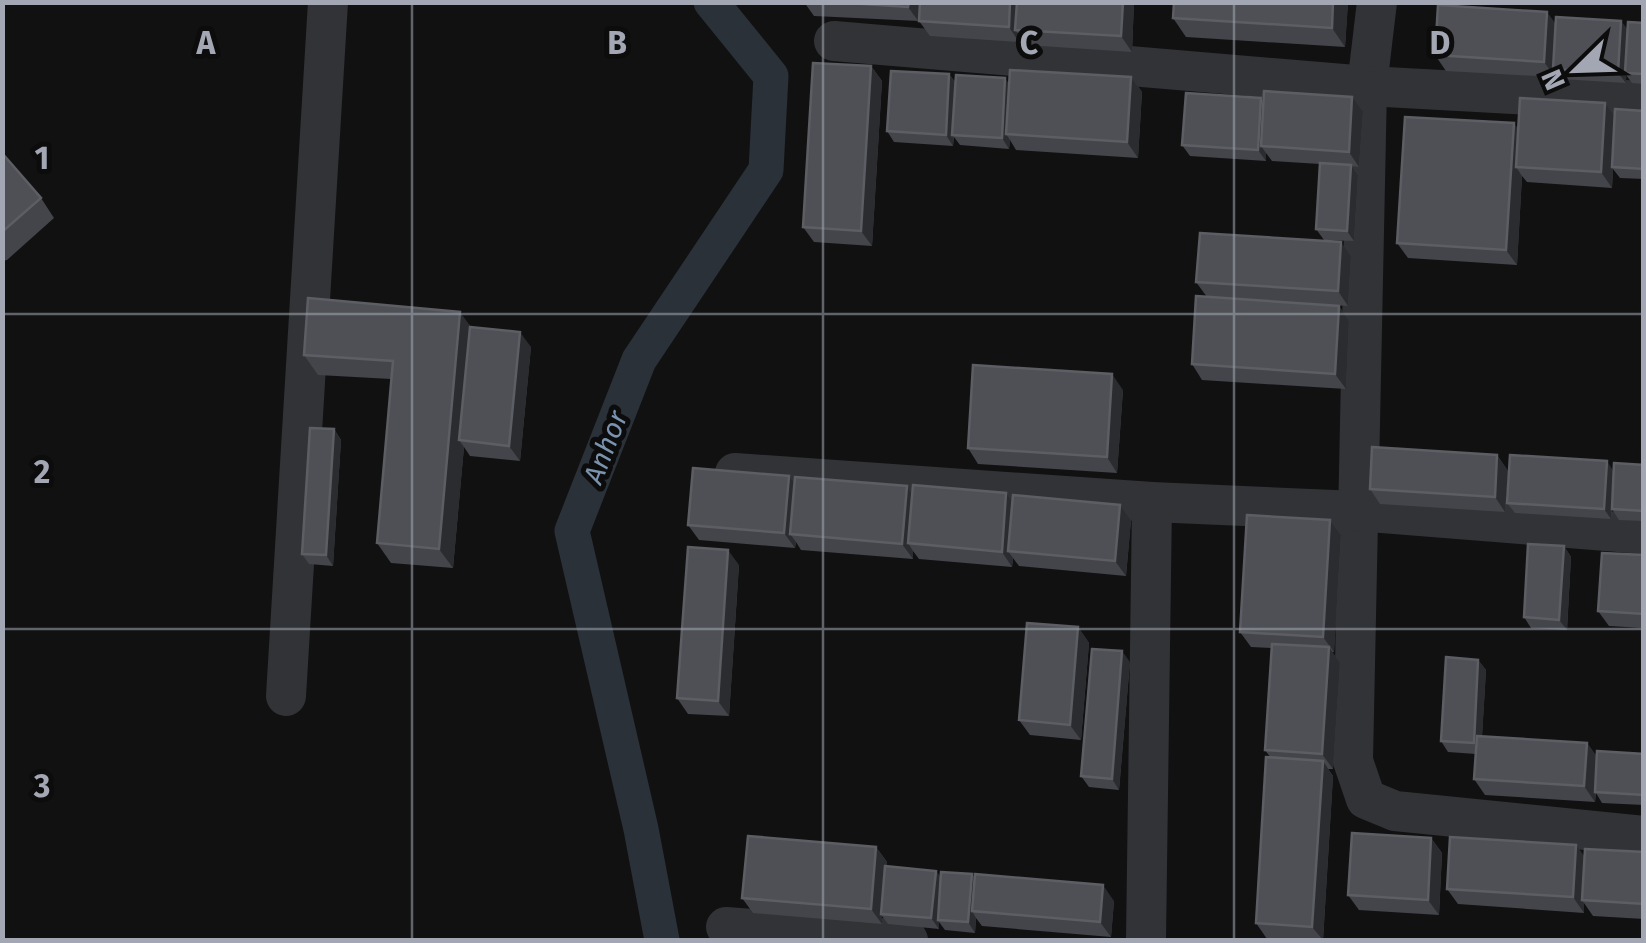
<svg xmlns="http://www.w3.org/2000/svg" width="1646" height="943" viewBox="0 0 1646 943" font-family="'Fira Sans',sans-serif">
<rect width="100%" height="100%" fill="#111112"/>
<g fill="none" stroke-linecap="round" stroke-linejoin="round">
<path stroke="#2a3138" stroke-width="35" d="M 662,940 L 641,829 L 572,531 L 639,360 L 766,170 L 771,76 L 711,2"/>
<g stroke="#323337" stroke-width="40">
<path d="M 1377,2 L 1367,86 L 1353,761 L 1366,799 L 1395,811 L 1644,836"/>
<path d="M 834,41 L 1367,86 L 1644,101"/>
<path d="M 735,473 L 1152,502 L 1357,511 L 1644,534"/>
<path d="M 286,696 L 328,2"/>
<path d="M 726,927 L 908,940"/>
<path d="M 1146,940 L 1152,502"/>
</g>
</g>
<g fill="#44454a">
<path d="M 804,2 L 1134,2 L 1132,52 L 1026,45 L 1020,36 L 1019,42 L 930,36 L 919,21 L 814,16 Z"/>
<path d="M 1174,2 L 1348,2 L 1345,47 L 1186,37 L 1173,18 Z"/>
<path d="M 1644,23 L 1644,84 L 1632,83 L 1626,75 L 1626,83 L 1561,79 L 1555,71 L 1555,77 L 1446,71 L 1435,55 L 1556,24 L 1627,29 Z"/>
<path d="M 871,66 L 882,81 L 872,246 L 814,242 L 803,227 Z"/>
<path d="M 949,74 L 956,83 L 1009,83 L 1131,77 L 1142,92 L 1138,158 L 1016,150 L 1010,140 L 1009,149 L 960,145 L 954,137 L 953,146 L 894,142 L 887,131 Z"/>
<path d="M 1605,103 L 1615,117 L 1644,111 L 1644,179 L 1620,178 L 1613,169 L 1612,188 L 1527,182 L 1522,176 L 1517,265 L 1408,258 L 1397,243 Z"/>
<path d="M 1363,112 L 1359,167 L 1352,166 L 1358,175 L 1354,241 L 1324,240 L 1316,229 L 1320,164 L 1272,161 L 1266,153 L 1266,161 L 1190,156 L 1182,145 Z"/>
<path d="M 2,153 L 41,198 L 54,218 L 7,260 L 2,261 Z"/>
<path d="M 1351,257 L 1348,306 L 1207,297 L 1196,282 Z"/>
<path d="M 1339,306 L 1349,321 L 1346,389 L 1202,380 L 1192,364 Z"/>
<path d="M 471,327 L 531,347 L 520,461 L 470,456 L 464,447 L 453,568 L 391,563 L 377,543 L 391,379 L 318,375 L 304,355 Z"/>
<path d="M 1123,390 L 1117,473 L 978,464 L 968,448 Z"/>
<path d="M 334,429 L 341,440 L 333,566 L 309,564 L 302,554 Z"/>
<path d="M 1497,455 L 1508,471 L 1505,512 L 1380,504 L 1370,489 Z"/>
<path d="M 1644,465 L 1644,521 L 1619,520 L 1612,509 L 1611,519 L 1515,513 L 1507,503 L 1614,472 Z"/>
<path d="M 789,476 L 794,484 L 907,486 L 912,494 L 1013,503 L 1120,505 L 1131,520 L 1126,576 L 1019,566 L 1013,558 L 1012,567 L 919,559 L 913,551 L 913,559 L 801,550 L 796,542 L 795,548 L 699,540 L 688,525 Z"/>
<path d="M 1330,520 L 1341,535 L 1334,652 L 1332,652 L 1340,663 L 1333,769 L 1328,769 L 1333,776 L 1323,940 L 1267,939 L 1256,923 L 1270,757 L 1265,750 L 1271,648 L 1251,647 L 1240,632 Z"/>
<path d="M 1564,546 L 1571,557 L 1567,630 L 1531,628 L 1524,617 Z"/>
<path d="M 1644,555 L 1644,628 L 1609,626 L 1598,611 Z"/>
<path d="M 739,565 L 729,716 L 688,714 L 677,698 Z"/>
<path d="M 1078,627 L 1089,643 L 1081,740 L 1030,735 L 1019,720 Z"/>
<path d="M 1478,660 L 1486,670 L 1482,736 L 1587,743 L 1597,757 L 1644,754 L 1644,805 L 1602,803 L 1596,793 L 1595,802 L 1485,795 L 1474,779 L 1476,754 L 1448,752 L 1441,741 Z"/>
<path d="M 1130,662 L 1119,790 L 1089,787 L 1081,776 Z"/>
<path d="M 1431,838 L 1442,853 L 1439,915 L 1359,910 L 1348,895 Z"/>
<path d="M 1576,845 L 1585,858 L 1644,852 L 1644,919 L 1593,916 L 1584,903 L 1584,913 L 1458,904 L 1447,889 Z"/>
<path d="M 876,847 L 887,862 L 887,866 L 936,871 L 941,878 L 972,874 L 974,878 L 1114,901 L 1111,937 L 982,926 L 976,918 L 975,933 L 945,930 L 939,922 L 939,929 L 888,924 L 882,916 L 882,924 L 753,913 L 742,898 Z"/>
</g>
<g fill="#2b2c2f">
<path d="M 909,2 L 920,2 L 919,22 L 908,7 Z"/>
<path d="M 1010,2 L 1022,2 L 1015,30 L 1020,36 L 1019,42 L 1009,27 Z"/>
<path d="M 1123,2 L 1134,2 L 1132,52 L 1121,36 Z"/>
<path d="M 1333,2 L 1348,2 L 1345,47 L 1332,28 Z"/>
<path d="M 1547,12 L 1558,27 L 1553,69 L 1555,71 L 1555,77 L 1544,62 Z"/>
<path d="M 1621,21 L 1629,31 L 1626,83 L 1618,73 Z"/>
<path d="M 871,66 L 882,81 L 872,246 L 861,231 Z"/>
<path d="M 949,74 L 957,85 L 953,146 L 946,135 Z"/>
<path d="M 1131,77 L 1142,92 L 1138,158 L 1127,142 Z"/>
<path d="M 1005,78 L 1013,89 L 1006,134 L 1010,140 L 1009,149 L 1002,138 Z"/>
<path d="M 1352,97 L 1363,112 L 1359,167 L 1349,152 Z"/>
<path d="M 1261,98 L 1269,108 L 1261,146 L 1266,153 L 1266,161 L 1258,150 Z"/>
<path d="M 1605,103 L 1616,118 L 1612,188 L 1601,172 Z"/>
<path d="M 1514,123 L 1525,139 L 1516,167 L 1522,176 L 1517,265 L 1506,250 Z"/>
<path d="M 1351,165 L 1358,175 L 1354,241 L 1347,231 Z"/>
<path d="M 1341,242 L 1351,257 L 1348,306 L 1338,291 Z"/>
<path d="M 1339,306 L 1349,321 L 1346,389 L 1335,374 Z"/>
<path d="M 460,312 L 474,331 L 459,440 L 464,447 L 453,568 L 439,549 Z"/>
<path d="M 520,332 L 531,347 L 520,461 L 509,446 Z"/>
<path d="M 1112,374 L 1123,390 L 1117,473 L 1107,457 Z"/>
<path d="M 334,429 L 341,440 L 333,566 L 326,555 Z"/>
<path d="M 1497,455 L 1508,471 L 1505,512 L 1495,497 Z"/>
<path d="M 1607,461 L 1614,472 L 1611,519 L 1604,509 Z"/>
<path d="M 789,476 L 800,491 L 790,534 L 796,542 L 795,548 L 784,533 Z"/>
<path d="M 907,486 L 917,502 L 908,543 L 913,551 L 913,559 L 902,544 Z"/>
<path d="M 1006,493 L 1017,509 L 1008,551 L 1013,558 L 1012,567 L 1002,552 Z"/>
<path d="M 1120,505 L 1131,520 L 1126,576 L 1115,561 Z"/>
<path d="M 1330,520 L 1341,535 L 1334,652 L 1323,637 Z"/>
<path d="M 1564,546 L 1571,557 L 1567,630 L 1559,620 Z"/>
<path d="M 728,550 L 739,565 L 729,716 L 718,701 Z"/>
<path d="M 1078,627 L 1089,643 L 1081,740 L 1070,725 Z"/>
<path d="M 1329,647 L 1340,663 L 1333,769 L 1322,754 Z"/>
<path d="M 1122,651 L 1130,662 L 1119,790 L 1112,779 Z"/>
<path d="M 1478,660 L 1486,670 L 1481,754 L 1474,743 Z"/>
<path d="M 1587,743 L 1598,758 L 1595,802 L 1584,786 Z"/>
<path d="M 1323,761 L 1333,776 L 1323,940 L 1312,927 Z"/>
<path d="M 1431,838 L 1442,853 L 1439,915 L 1428,900 Z"/>
<path d="M 1576,845 L 1587,860 L 1582,900 L 1584,903 L 1584,913 L 1573,897 Z"/>
<path d="M 876,847 L 887,862 L 883,914 L 881,914 L 882,916 L 882,924 L 871,909 Z"/>
<path d="M 936,871 L 943,881 L 938,920 L 939,922 L 939,929 L 931,918 Z"/>
<path d="M 972,874 L 979,885 L 972,911 L 976,918 L 975,933 L 968,922 Z"/>
<path d="M 1103,885 L 1114,901 L 1111,937 L 1100,922 Z"/>
</g>
<g fill="#4e5055" stroke="#5c5e64" stroke-width="2.5">
<path d="M 833,2 L 909,2 L 908,7 Z"/>
<path d="M 920,2 L 1010,2 L 1009,27 L 919,21 Z"/>
<path d="M 1017,2 L 1123,2 L 1121,36 L 1015,30 Z"/>
<path d="M 1174,2 L 1333,2 L 1332,28 L 1173,18 Z"/>
<path d="M 1438,5 L 1547,12 L 1544,62 L 1435,55 Z"/>
<path d="M 1556,17 L 1621,21 L 1618,73 L 1553,69 Z"/>
<path d="M 1628,22 L 1644,23 L 1644,74 L 1625,73 Z"/>
<path d="M 813,63 L 871,66 L 861,231 L 803,227 Z"/>
<path d="M 1010,70 L 1131,77 L 1127,142 L 1006,134 Z"/>
<path d="M 891,71 L 949,74 L 946,135 L 887,131 Z"/>
<path d="M 956,75 L 1005,78 L 1002,138 L 952,135 Z"/>
<path d="M 1264,91 L 1352,97 L 1349,152 L 1261,146 Z"/>
<path d="M 1186,93 L 1261,98 L 1258,150 L 1182,145 Z"/>
<path d="M 1520,98 L 1605,103 L 1601,172 L 1516,167 Z"/>
<path d="M 1615,109 L 1644,111 L 1644,169 L 1612,167 Z"/>
<path d="M 1405,117 L 1514,123 L 1506,250 L 1397,243 Z"/>
<path d="M 2,153 L 41,198 L 2,232 Z"/>
<path d="M 1320,163 L 1351,165 L 1347,231 L 1316,229 Z"/>
<path d="M 1200,233 L 1341,242 L 1338,291 L 1196,282 Z"/>
<path d="M 1196,296 L 1339,306 L 1335,374 L 1192,364 Z"/>
<path d="M 308,298 L 460,312 L 439,549 L 377,543 L 393,361 L 304,355 Z"/>
<path d="M 470,327 L 520,332 L 509,446 L 459,440 Z"/>
<path d="M 973,365 L 1112,374 L 1107,457 L 968,448 Z"/>
<path d="M 310,428 L 334,429 L 326,555 L 302,554 Z"/>
<path d="M 1372,447 L 1497,455 L 1495,497 L 1370,489 Z"/>
<path d="M 1510,455 L 1607,461 L 1604,509 L 1507,503 Z"/>
<path d="M 1614,463 L 1644,465 L 1644,511 L 1612,509 Z"/>
<path d="M 693,468 L 789,476 L 784,533 L 688,525 Z"/>
<path d="M 795,477 L 907,486 L 902,544 L 790,534 Z"/>
<path d="M 913,485 L 1006,493 L 1002,552 L 908,543 Z"/>
<path d="M 1013,495 L 1120,505 L 1115,561 L 1008,551 Z"/>
<path d="M 1247,515 L 1330,520 L 1323,637 L 1240,632 Z"/>
<path d="M 1528,544 L 1564,546 L 1559,620 L 1524,617 Z"/>
<path d="M 688,547 L 728,550 L 718,701 L 677,698 Z"/>
<path d="M 1602,553 L 1644,555 L 1644,614 L 1598,611 Z"/>
<path d="M 1027,623 L 1078,627 L 1070,725 L 1019,720 Z"/>
<path d="M 1272,644 L 1329,647 L 1322,754 L 1265,750 Z"/>
<path d="M 1092,649 L 1122,651 L 1112,779 L 1081,776 Z"/>
<path d="M 1446,657 L 1478,660 L 1474,743 L 1441,741 Z"/>
<path d="M 1477,736 L 1587,743 L 1584,786 L 1474,779 Z"/>
<path d="M 1597,751 L 1644,754 L 1644,795 L 1595,792 Z"/>
<path d="M 1266,757 L 1323,761 L 1312,927 L 1256,923 Z"/>
<path d="M 1352,833 L 1431,838 L 1428,900 L 1348,895 Z"/>
<path d="M 748,836 L 876,847 L 871,909 L 742,898 Z"/>
<path d="M 1450,837 L 1576,845 L 1573,897 L 1447,889 Z"/>
<path d="M 1585,849 L 1644,852 L 1644,904 L 1582,900 Z"/>
<path d="M 885,866 L 936,871 L 931,918 L 881,914 Z"/>
<path d="M 941,872 L 972,874 L 968,922 L 938,920 Z"/>
<path d="M 975,874 L 1103,885 L 1100,922 L 972,911 Z"/>
</g>
<path fill="none" stroke="#a3a7b3" stroke-width="2.5" stroke-opacity="0.55" d="M 412,2 L 412,940M 823,2 L 823,940M 1234,2 L 1234,940M 2,314 L 1644,314M 2,629 L 1644,629"/>
<g text-anchor="middle" stroke-width="10" stroke-linejoin="round" paint-order="stroke">
<g font-size="28" font-style="italic" fill="#7a93ae" stroke="#0c0c0d">
<text transform="translate(605 447) rotate(-69)" y="10">Anhor</text>
</g>
</g>
<g font-size="32" text-anchor="middle" font-weight="bold" fill="#a3a7b3" stroke="#0c0c0d" stroke-width="10" stroke-linejoin="round" paint-order="stroke">
<text x="206" y="54">A</text>
<text x="617" y="54">B</text>
<text x="1029" y="54">C</text>
<text x="1440" y="54">D</text>
<text x="42" y="169">1</text>
<text x="42" y="483">2</text>
<text x="42" y="797">3</text>
</g>
<rect width="1646" height="943" fill="none" stroke="#a3a7b3" stroke-width="10"/>
<g transform="translate(1576 70) rotate(247)" stroke="#0c0c0d" stroke-width="8" paint-order="stroke">
<path d="M0-8L18 38L0 25L-18 38Z" fill="#a3a7b3"/>
<text y="-15" font-size="28" font-weight="bold" text-anchor="middle" fill="#a3a7b3">N</text>
</g>
</svg>
